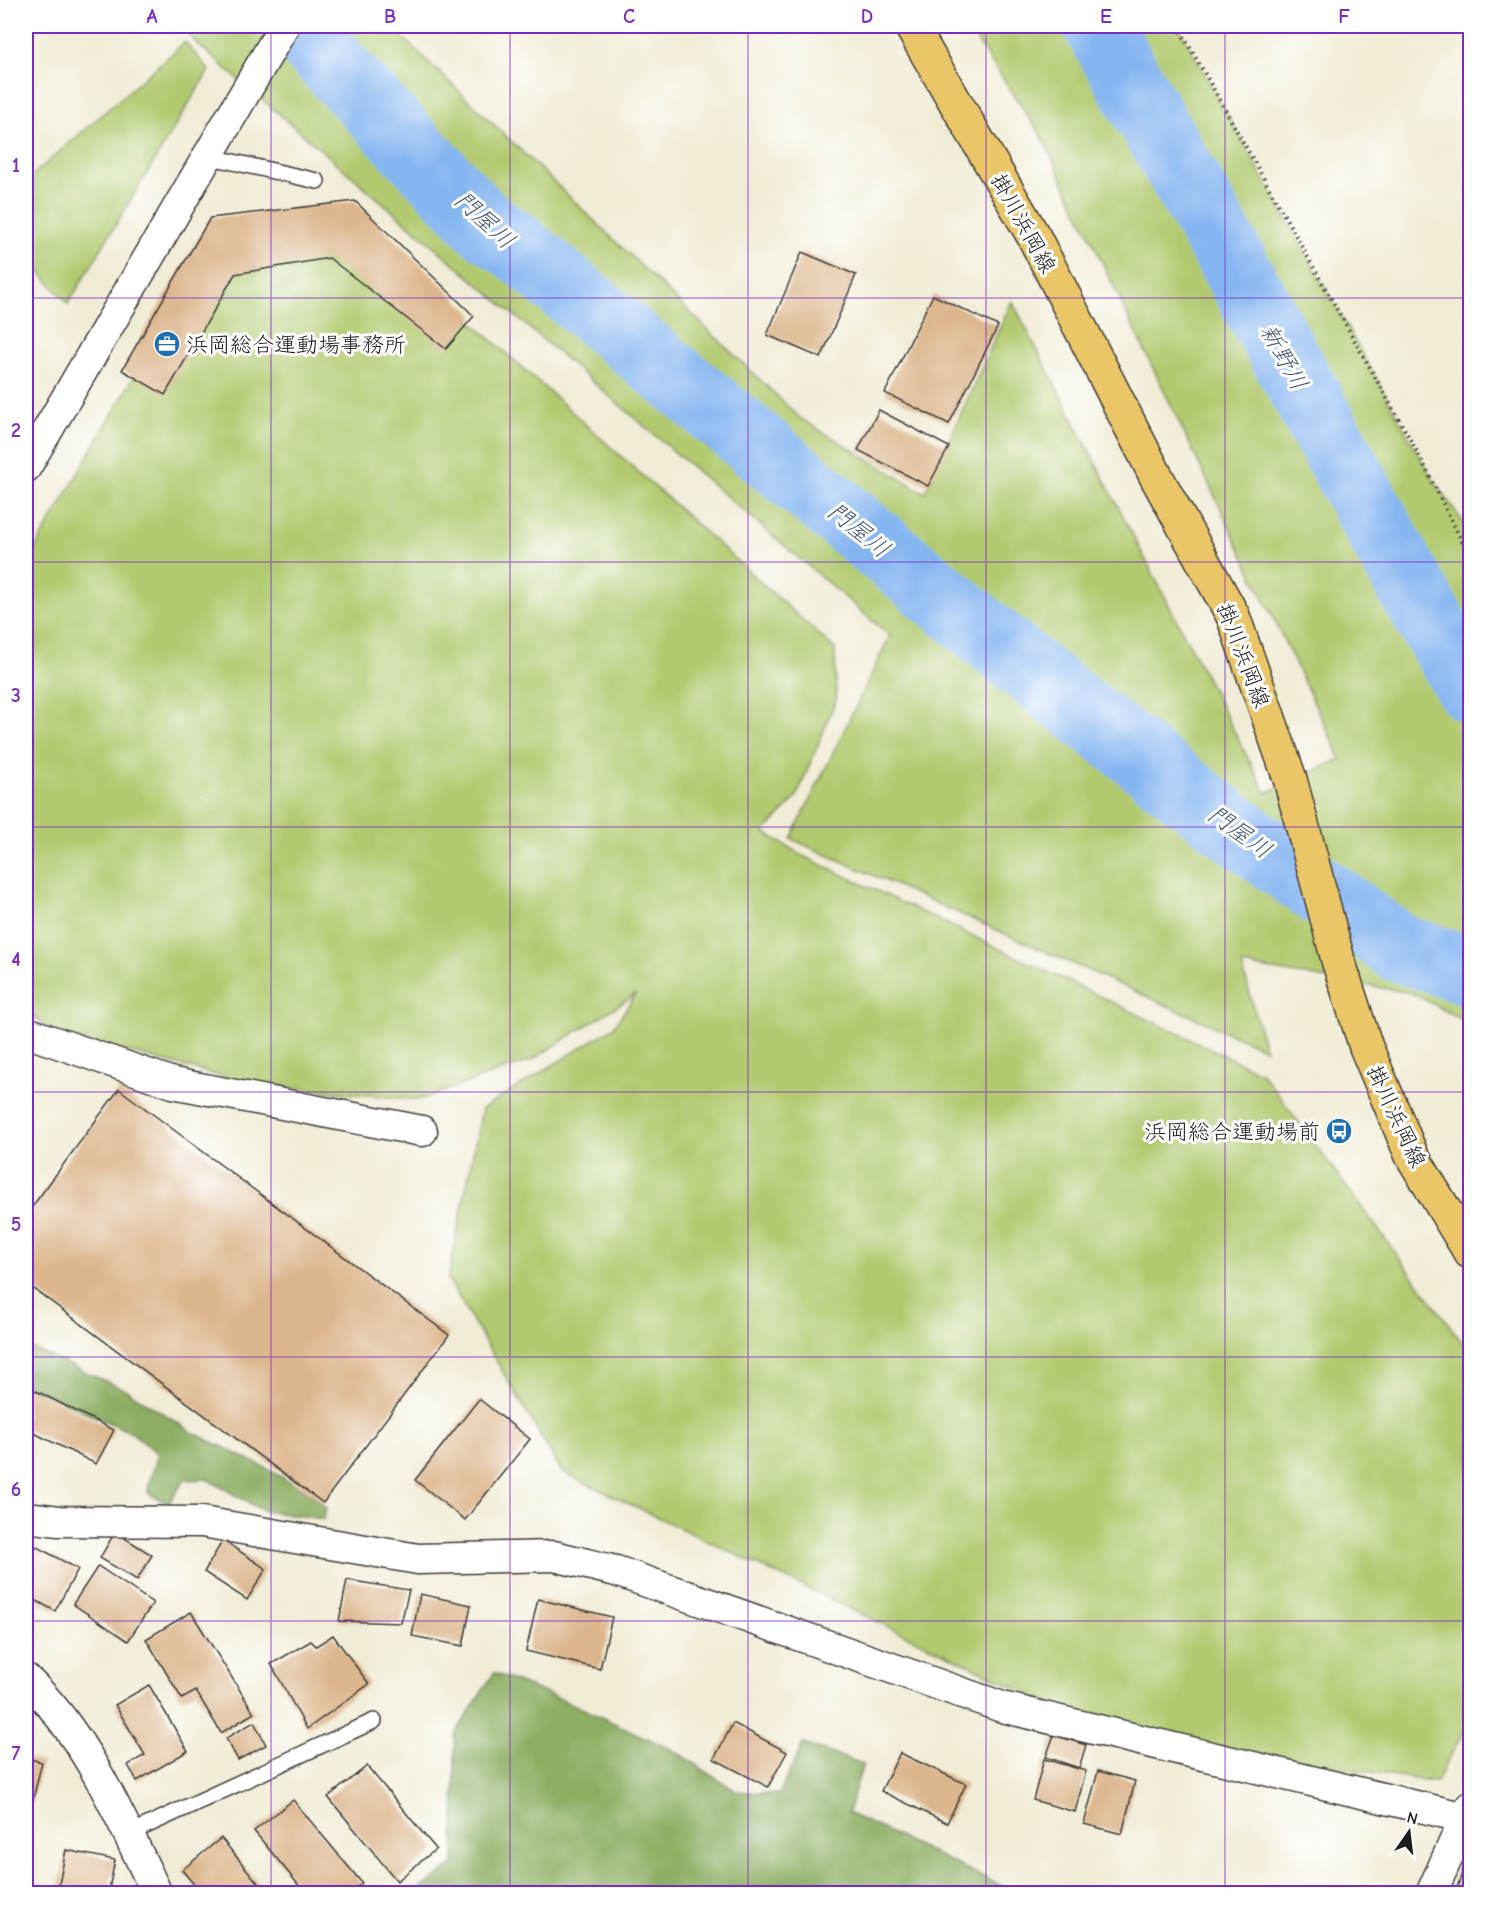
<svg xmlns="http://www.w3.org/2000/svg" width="1496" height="1919" viewBox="0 0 1496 1919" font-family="'Comic Neue','Klee One',sans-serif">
<rect width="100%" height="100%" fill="#fff"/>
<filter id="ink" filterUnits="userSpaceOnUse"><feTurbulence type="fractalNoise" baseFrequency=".0167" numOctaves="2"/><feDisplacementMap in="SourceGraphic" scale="12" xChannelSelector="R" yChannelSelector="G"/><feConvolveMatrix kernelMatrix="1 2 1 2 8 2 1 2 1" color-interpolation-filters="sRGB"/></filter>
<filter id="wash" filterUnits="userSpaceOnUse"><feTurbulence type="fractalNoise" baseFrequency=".008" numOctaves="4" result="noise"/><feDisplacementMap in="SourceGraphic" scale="24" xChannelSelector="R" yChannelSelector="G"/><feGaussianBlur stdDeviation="1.35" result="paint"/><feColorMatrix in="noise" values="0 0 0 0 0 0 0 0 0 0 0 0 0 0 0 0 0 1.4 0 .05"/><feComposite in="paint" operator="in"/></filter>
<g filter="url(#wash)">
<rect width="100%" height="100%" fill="#f1ecd6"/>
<g fill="#b1ca6f" stroke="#667346" stroke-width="1.5">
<path d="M 181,26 L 391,26 L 801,419 L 925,493 L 1012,301 L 1266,793 L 1341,759 L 1041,135 L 967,26 L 1178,26 L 1431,476 L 1470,532 L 1470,1024 L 1412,993 L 1242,965 L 1265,1049 L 791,839 L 890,636 L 197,44 Z"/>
<path d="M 185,42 L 209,70 L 68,304 L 26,256 L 26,181 Z"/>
<path d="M 364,225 L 835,649 L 836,700 L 796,798 L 764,832 L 801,855 L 1262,1073 L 1470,1353 L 1470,1720 L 1436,1782 L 1110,1732 L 562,1472 L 448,1279 L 482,1109 L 613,1028 L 636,994 L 532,1060 L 419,1100 L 252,1084 L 54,1033 L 26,1010 L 26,564 L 204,255 Z"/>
</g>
<g fill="#8cae62" stroke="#54653f" stroke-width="1.5">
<path d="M 26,1346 L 126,1390 L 192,1432 L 266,1468 L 309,1493 L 326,1508 L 324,1519 L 263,1511 L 207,1479 L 185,1480 L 168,1504 L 148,1493 L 150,1480 L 158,1454 L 132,1433 L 26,1385 Z"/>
<path d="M 494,1673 L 568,1702 L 673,1750 L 736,1791 L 779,1794 L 803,1744 L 863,1764 L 848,1813 L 1017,1893 L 415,1893 L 454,1864 L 455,1734 Z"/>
</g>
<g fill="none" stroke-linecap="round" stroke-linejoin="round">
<g stroke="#86b6f1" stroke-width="69">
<path d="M 296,26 L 485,225 L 517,247 L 1036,675 L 1220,818 L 1399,948 L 1470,971"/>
<path d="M 1098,26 L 1250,293 L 1417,598 L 1470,688"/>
</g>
</g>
<g id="blocks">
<g fill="#dcb68c">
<path d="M 355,201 L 474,316 L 446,349 L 329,258 L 235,274 L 165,395 L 122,370 L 210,218 Z"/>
<path d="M 802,252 L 856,275 L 821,358 L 767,335 Z"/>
<path d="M 933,295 L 998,326 L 949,424 L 885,393 Z"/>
<path d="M 879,410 L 949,447 L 928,486 L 858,450 Z"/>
<path d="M 119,1089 L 449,1335 L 323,1503 L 26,1283 L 26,1215 Z"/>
<path d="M 26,1386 L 114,1430 L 96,1464 L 26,1429 Z"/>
<path d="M 479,1399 L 530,1439 L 465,1520 L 415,1480 Z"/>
<path d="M 115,1532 L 152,1555 L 137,1580 L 100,1558 Z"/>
<path d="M 223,1540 L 266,1569 L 247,1600 L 204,1572 Z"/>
<path d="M 26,1541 L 78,1569 L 55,1611 L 26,1595 Z"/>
<path d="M 98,1566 L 153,1603 L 128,1641 L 73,1604 Z"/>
<path d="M 347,1580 L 409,1590 L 401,1623 L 339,1621 Z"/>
<path d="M 420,1594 L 471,1605 L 463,1646 L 412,1636 Z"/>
<path d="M 538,1599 L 612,1617 L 600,1669 L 526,1651 Z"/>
<path d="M 191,1612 L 254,1713 L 221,1733 L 196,1691 L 182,1699 L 146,1639 Z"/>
<path d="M 333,1635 L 369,1684 L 307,1729 L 271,1664 L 311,1641 L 316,1646 Z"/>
<path d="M 149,1685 L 188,1751 L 137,1781 L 128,1765 L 145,1755 L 115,1705 Z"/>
<path d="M 254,1722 L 266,1745 L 238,1760 L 226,1738 Z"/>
<path d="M 733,1723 L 787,1752 L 768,1787 L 714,1759 Z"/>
<path d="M 1054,1735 L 1086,1745 L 1079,1768 L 1046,1757 Z"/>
<path d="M 900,1753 L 966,1784 L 947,1823 L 881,1791 Z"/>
<path d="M 26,1758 L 42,1762 L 26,1828 Z"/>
<path d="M 1044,1759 L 1086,1771 L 1075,1812 L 1033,1800 Z"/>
<path d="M 367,1766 L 436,1849 L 397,1881 L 328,1797 Z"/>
<path d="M 1098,1771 L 1135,1781 L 1122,1834 L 1084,1824 Z"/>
<path d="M 293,1800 L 362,1883 L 349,1894 L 306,1894 L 254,1831 Z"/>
<path d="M 221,1838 L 267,1894 L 202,1894 L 182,1870 Z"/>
<path d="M 66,1850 L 115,1860 L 108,1894 L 57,1894 Z"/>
<path d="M 1468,1854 L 1470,1855 L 1470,1894 L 1455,1894 Z"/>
</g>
</g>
</g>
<g filter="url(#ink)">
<use href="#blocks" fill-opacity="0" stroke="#3c3b38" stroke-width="1.5"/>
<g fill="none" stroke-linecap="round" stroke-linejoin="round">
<defs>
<g id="lane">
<path d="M 207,156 L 317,181"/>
<path d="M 128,1834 L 374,1721"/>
</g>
<g id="street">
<path d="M 26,467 L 284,26"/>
<path d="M 26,1032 L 173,1083 L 422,1131"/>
<path d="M 26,1517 L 59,1521 L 202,1522 L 418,1559 L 554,1556 L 616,1571 L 1002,1707 L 1470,1819"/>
<path d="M 26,1679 C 85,1733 123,1822 157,1894"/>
<path d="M 1431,1894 L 1470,1807"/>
</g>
<path id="primary" d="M 911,26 L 1034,237 L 1157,478 L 1233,616 L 1290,779 L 1338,960 L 1366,1047 L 1412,1156 L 1470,1252"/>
</defs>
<use href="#lane" stroke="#3c3b38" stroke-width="18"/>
<use href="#street" stroke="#3c3b38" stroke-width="33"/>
<use href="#primary" stroke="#3c3b38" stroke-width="36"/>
<path stroke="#3c3b38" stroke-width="4" stroke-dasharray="1.5 4.5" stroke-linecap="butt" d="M 1178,26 L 1420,457 L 1470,558"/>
<use href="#lane" stroke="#fff" stroke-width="15"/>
<use href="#street" stroke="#fff" stroke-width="30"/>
<use href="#primary" stroke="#ebc669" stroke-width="33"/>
</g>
</g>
<path fill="none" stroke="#7b2cbf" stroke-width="1.5" stroke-opacity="0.55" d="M 271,26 L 271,1894M 510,26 L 510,1894M 748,26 L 748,1894M 986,26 L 986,1894M 1225,26 L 1225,1894M 26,298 L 1470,298M 26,562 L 1470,562M 26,827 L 1470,827M 26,1092 L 1470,1092M 26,1357 L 1470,1357M 26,1621 L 1470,1621"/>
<defs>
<symbol id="office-disc" viewBox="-11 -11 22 22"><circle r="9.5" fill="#1f6fb2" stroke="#fff"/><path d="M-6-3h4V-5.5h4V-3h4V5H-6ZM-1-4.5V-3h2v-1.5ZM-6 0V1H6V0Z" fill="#fff"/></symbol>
<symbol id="bus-disc" viewBox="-11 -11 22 22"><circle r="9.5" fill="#1f6fb2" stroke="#fff"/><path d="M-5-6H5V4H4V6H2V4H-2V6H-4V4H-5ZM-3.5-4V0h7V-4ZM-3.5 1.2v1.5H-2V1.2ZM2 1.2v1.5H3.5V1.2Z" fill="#fff"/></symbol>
</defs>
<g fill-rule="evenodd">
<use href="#office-disc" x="152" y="329" width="30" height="30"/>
<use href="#bus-disc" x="1324" y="1116" width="30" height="30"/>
</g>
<g text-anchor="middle" stroke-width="6" stroke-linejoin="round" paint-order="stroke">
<g font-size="22" fill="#1c1c1c" stroke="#fff">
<text transform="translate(1024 223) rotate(61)" y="8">掛川浜岡線</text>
<text transform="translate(1244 655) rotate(69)" y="8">掛川浜岡線</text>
<text transform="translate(1397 1116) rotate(65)" y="8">掛川浜岡線</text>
</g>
<g font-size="22" fill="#1c1c1c" stroke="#fff" text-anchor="start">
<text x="186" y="352">浜岡総合運動場事務所</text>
<text x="1320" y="1139" text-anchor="end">浜岡総合運動場前</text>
</g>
<g font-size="24" font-style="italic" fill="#465a71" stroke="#fff">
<text transform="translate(485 220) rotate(43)" y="8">門屋川</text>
<text transform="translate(1284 357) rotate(61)" y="8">新野川</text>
<text transform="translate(859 530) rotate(39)" y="8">門屋川</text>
<text transform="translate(1240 832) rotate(36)" y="8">門屋川</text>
</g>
</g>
<rect width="1496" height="1919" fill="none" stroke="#fff" stroke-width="66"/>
<g transform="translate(1409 1832) rotate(14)" stroke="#ffffff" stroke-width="4.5" paint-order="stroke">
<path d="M0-4.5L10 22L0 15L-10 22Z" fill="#1c1c1c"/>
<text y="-9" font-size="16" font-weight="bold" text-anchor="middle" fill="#1c1c1c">N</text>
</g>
<rect x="33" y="33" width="1430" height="1853" fill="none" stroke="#7b2cbf" stroke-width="2"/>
<g font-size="20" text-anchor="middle" font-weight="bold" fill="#7b2cbf">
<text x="152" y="23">A</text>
<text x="390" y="23">B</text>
<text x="629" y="23">C</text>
<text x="867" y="23">D</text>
<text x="1106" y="23">E</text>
<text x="1344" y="23">F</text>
<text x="16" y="172">1</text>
<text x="16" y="437">2</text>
<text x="16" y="702">3</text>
<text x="16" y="966">4</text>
<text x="16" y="1231">5</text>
<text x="16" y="1496">6</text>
<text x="16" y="1760">7</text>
</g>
</svg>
